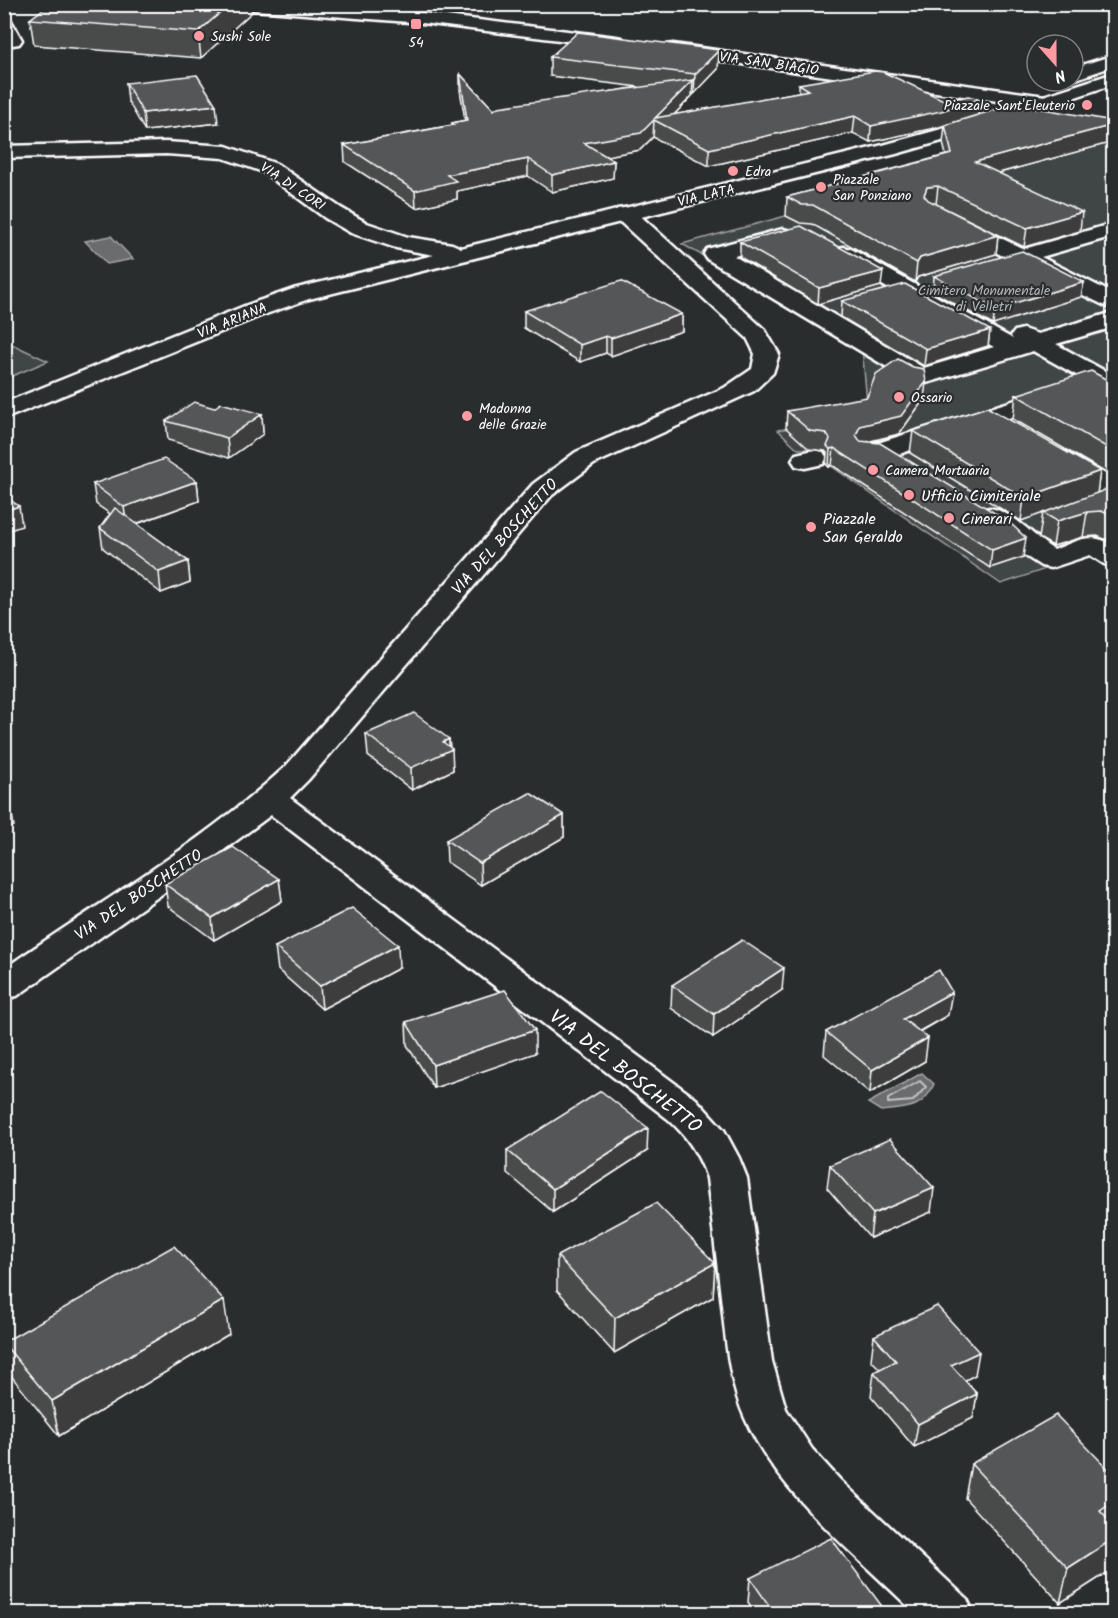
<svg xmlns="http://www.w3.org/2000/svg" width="1118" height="1618" viewBox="0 0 1118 1618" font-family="Kalam,sans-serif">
<rect width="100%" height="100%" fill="#2a2d2e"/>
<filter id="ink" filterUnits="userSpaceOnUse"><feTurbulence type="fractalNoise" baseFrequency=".0167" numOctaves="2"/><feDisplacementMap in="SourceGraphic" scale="12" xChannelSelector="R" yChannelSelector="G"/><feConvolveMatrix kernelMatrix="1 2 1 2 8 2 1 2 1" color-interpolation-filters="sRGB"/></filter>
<g filter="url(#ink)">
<g fill="#414445" stroke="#a0a2a2" stroke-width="1.5">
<path d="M 1113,131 L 1113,569 L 1090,554 L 1001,584 L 831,466 L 829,467 L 809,449 L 798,449 L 778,430 L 868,414 L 862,347 L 682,244 L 978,164 Z"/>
<path d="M 5,341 L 48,361 L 5,379 Z"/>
</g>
<g fill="#6a6c6d" stroke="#a6a7a7" stroke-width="1.5">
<path d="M 111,236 L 133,259 L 107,264 L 85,241 Z"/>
<path d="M 922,1073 L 934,1084 C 923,1110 906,1108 881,1111 L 868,1103 Z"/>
</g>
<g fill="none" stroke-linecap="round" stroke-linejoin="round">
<path stroke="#c3c4c5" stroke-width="2" d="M 920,1081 L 926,1087 L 913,1101 L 888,1103 L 888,1099 Z"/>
<defs>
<g id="minor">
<path d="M 234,4 L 315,4 L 422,13 L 616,37 L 622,38 L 625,42 L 622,46 L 616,47 L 422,23 L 242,9 Z"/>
<path d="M 4,18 L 10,19 L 22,40 L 19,44 L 13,45 L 4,41 Z"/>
<path d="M 673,44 L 1045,96 L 1052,98 L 1055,102 L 1052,106 L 1045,108 L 667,53 L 664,49 L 667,45 Z"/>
<path d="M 1114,55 L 1114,66 L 1073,80 L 1073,68 Z"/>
<path d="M 625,208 L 633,209 L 765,330 L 779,354 L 773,373 L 754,391 L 594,464 L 551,496 L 308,780 L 290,798 L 696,1099 L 724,1130 L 739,1158 L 747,1178 L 772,1361 L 786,1409 L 812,1449 L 840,1480 L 967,1599 L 974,1614 L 916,1614 C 858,1557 776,1492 744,1416 C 729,1381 726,1342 722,1305 C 717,1262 712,1220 707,1178 C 699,1154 687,1136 668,1119 L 271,815 L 209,861 L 17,996 L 4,999 L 4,969 C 99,902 201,845 286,766 L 533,484 L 576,452 L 724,388 L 752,369 L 755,354 L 747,338 L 617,219 L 614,214 L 617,209 Z"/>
<path d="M 958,218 L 1024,249 L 1114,223 L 1114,236 L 1041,257 L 1114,294 L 1114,310 L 1019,264 L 1012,266 L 1004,264 L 1001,259 L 1003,256 L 950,229 L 947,224 L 950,219 Z"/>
<path d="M 783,229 L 791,231 L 794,236 L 791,241 L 734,256 L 924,368 L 994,347 L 835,259 L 832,254 L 835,249 L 843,247 L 851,249 L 1013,339 L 1011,336 L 1015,331 L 1023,329 L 1038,334 L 1114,312 L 1114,327 L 1056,344 L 1114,376 L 1114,393 L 1105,391 L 1033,351 L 930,382 L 921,384 L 912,382 L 707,259 L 704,254 L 707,249 Z"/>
<path d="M 1057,387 L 1066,389 L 1069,394 L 1066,399 L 893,456 L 866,459 L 857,457 L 853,451 L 857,445 L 881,442 Z"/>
<path d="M 814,450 L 823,452 L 827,458 L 823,464 L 805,468 L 796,466 L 792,460 L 796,454 Z"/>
<path d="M 1060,451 L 1069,453 L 1114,479 L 1114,498 L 1105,496 L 1051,465 L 1047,459 L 1051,453 Z"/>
<path d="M 990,508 C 1017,514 1032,536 1054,550 C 1077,541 1090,531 1114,546 L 1114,566 L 1104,564 L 1090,555 L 1051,568 L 1041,566 L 1013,548 L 1007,538 L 980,522 L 976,516 L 980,510 Z"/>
</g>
<path id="major" d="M 1114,73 L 1114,84 L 963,135 L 896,154 L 309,299 L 263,315 L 4,419 L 4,403 L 247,305 L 293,289 L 434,255 L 396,248 L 351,233 L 325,218 L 263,172 L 223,158 L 166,154 L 4,158 L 4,146 L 166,142 L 226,146 L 277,164 L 341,208 L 367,223 L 408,237 L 452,244 L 461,248 L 883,145 L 949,127 Z"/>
</defs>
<use href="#minor" stroke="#fff" stroke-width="5"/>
<use href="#major" stroke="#fff" stroke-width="5"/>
<use href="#minor" fill="#2a2d2e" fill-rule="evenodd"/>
<use href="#major" fill="#2a2d2e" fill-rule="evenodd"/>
</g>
<g fill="#494b4c" stroke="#fff" stroke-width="1.5">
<path d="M 252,12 L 201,58 L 34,45 L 30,19 Z"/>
<path d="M 719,50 L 718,69 L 694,94 L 692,94 L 692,96 L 674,115 L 799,92 L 799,84 L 946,101 L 980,99 L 978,115 L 1113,121 L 1113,142 L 999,173 L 1080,231 L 1024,247 L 936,204 L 998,235 L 996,254 L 918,277 L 915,282 L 812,224 L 800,223 L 786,216 L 787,197 L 946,155 L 943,143 L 945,125 L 870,142 L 853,133 L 709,166 L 653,137 L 640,150 L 606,156 L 614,161 L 613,178 L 552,192 L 528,176 L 457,191 L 457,199 L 416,208 L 345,162 L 344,145 L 452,125 L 452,123 L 465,120 L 460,90 L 460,74 L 494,110 L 639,87 L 550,76 L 550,57 Z"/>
<path d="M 126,83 L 218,123 L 145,131 L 128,101 Z"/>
<path d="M 4,116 L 9,124 L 12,143 L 4,143 Z"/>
<path d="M 740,242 L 881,286 L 818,304 L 740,257 Z"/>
<path d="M 934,276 L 1084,282 L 1081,297 L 993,325 L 933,292 Z"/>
<path d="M 842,301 L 990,330 L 988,346 L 924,366 L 841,317 Z"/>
<path d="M 524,311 L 682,314 L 682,331 L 611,356 L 606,353 L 580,362 L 524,328 Z"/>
<path d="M 1113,383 L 1113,477 L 1013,419 L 1016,395 Z"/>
<path d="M 924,399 L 899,434 L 868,441 L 1023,557 L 990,568 L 832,465 L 829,467 L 826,464 L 827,453 L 825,451 L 809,449 L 786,428 L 787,411 Z"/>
<path d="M 214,408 L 262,414 L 263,434 L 229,458 L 168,440 L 166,421 Z"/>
<path d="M 913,431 L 1100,471 L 1097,493 L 1113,487 L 1113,543 L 1107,540 L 1097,536 L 1083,537 L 1053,546 L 1039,538 L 1043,513 L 1021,521 L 910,453 Z"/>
<path d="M 197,481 L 199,501 L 137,524 L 188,561 L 190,582 L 161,593 L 103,548 L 100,528 L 110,514 L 96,504 L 93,484 Z"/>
<path d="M 366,734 L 449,739 L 453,770 L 412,790 L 368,756 Z"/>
<path d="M 564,815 L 564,837 L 481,885 L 447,862 L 446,840 Z"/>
<path d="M 279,879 L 282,901 L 214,940 L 168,906 L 165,884 Z"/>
<path d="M 275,947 L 399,968 L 322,1009 L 278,970 Z"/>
<path d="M 672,985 L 782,990 L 713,1037 L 671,1008 Z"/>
<path d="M 948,1015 L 919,1032 L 925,1061 L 870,1093 L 824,1055 L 826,1032 Z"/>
<path d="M 406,1022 L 535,1053 L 434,1088 L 407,1045 Z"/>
<path d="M 507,1150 L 647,1151 L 553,1212 L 507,1173 Z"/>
<path d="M 830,1165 L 931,1212 L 870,1238 L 827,1188 Z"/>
<path d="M 557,1256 L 715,1263 L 713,1297 L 614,1353 L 557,1290 Z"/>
<path d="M 229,1334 L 59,1436 L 12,1377 L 4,1346 L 4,1344 Z"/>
<path d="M 874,1336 L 975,1375 L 965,1380 L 977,1394 L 973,1418 L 914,1447 L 871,1396 L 874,1372 L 880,1369 L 871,1360 Z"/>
<path d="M 971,1464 L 1113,1474 L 1113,1569 L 1060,1603 L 965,1498 Z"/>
<path d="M 750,1578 L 887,1613 L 887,1614 L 756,1614 L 748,1602 Z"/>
</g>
<g fill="#3c3d3e" stroke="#fff" stroke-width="1.5">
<path d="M 230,4 L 251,4 L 252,12 L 201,58 L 198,32 Z"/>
<path d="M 719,50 L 718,69 L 694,94 L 695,74 Z"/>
<path d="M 693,80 L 692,96 L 664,125 L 655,118 Z"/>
<path d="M 980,99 L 978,115 L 939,127 L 870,142 L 871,126 Z"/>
<path d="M 216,105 L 218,123 L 145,131 L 143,113 Z"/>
<path d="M 855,116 L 853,133 L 709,166 L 709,149 Z"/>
<path d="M 654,120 L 653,137 L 640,150 L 584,160 L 584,143 Z"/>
<path d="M 1113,125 L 1113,142 L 973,180 L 975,162 Z"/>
<path d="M 528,159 L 528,176 L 457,191 L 457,199 L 416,208 L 415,191 L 447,175 Z"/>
<path d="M 614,161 L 613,178 L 552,192 L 552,175 Z"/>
<path d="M 938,186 L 936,204 L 922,213 L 924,195 L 927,187 Z"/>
<path d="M 1082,212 L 1080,231 L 1024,247 L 1027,228 Z"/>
<path d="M 998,235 L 996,254 L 918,277 L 915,282 L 917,263 L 920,258 Z"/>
<path d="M 883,271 L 881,286 L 818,304 L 819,288 Z"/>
<path d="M 1084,282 L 1081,297 L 993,325 L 995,309 Z"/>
<path d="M 682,314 L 682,331 L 611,356 L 611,338 Z"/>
<path d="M 990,330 L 988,346 L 924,366 L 926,349 Z"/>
<path d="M 606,336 L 606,353 L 580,362 L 580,345 Z"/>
<path d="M 926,382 L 924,399 L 899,434 L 858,444 L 856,435 L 860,426 Z"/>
<path d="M 262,414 L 263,434 L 229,458 L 227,438 Z"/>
<path d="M 834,448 L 832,465 L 829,467 L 830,449 Z"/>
<path d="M 1100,471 L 1097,494 L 1021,521 L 1024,498 Z"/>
<path d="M 197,481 L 199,501 L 127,527 L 124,507 Z"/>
<path d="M 19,506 L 22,526 L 4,532 L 4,511 Z"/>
<path d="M 1087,512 L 1083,537 L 1053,546 L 1057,521 Z"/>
<path d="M 1026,538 L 1023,557 L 990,568 L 992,550 Z"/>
<path d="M 188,561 L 190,582 L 161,593 L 159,572 Z"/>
<path d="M 449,739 L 449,750 L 452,749 L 453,770 L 412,790 L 411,768 L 443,742 Z"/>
<path d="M 10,804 L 14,826 L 4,831 L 4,807 Z"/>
<path d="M 564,815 L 564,837 L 481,885 L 480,863 Z"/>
<path d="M 279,879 L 282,901 L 214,940 L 212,918 Z"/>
<path d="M 398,945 L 399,968 L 322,1009 L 320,986 Z"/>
<path d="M 784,968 L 782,990 L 713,1037 L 714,1014 Z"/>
<path d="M 952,992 L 948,1015 L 900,1042 L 903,1019 Z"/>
<path d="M 535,1030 L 535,1053 L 434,1088 L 433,1065 Z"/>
<path d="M 928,1038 L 925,1061 L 870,1093 L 872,1070 Z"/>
<path d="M 648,1128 L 647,1151 L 553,1212 L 553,1189 Z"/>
<path d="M 934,1188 L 931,1212 L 870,1238 L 873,1214 Z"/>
<path d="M 715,1263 L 713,1297 L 614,1353 L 615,1318 Z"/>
<path d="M 224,1300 L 229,1334 L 59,1436 L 52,1401 Z"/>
<path d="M 979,1352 L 975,1375 L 948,1389 L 951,1365 Z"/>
<path d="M 977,1394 L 973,1418 L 914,1447 L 918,1424 Z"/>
<path d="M 1113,1502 L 1113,1532 L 1100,1511 Z"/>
<path d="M 1113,1539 L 1113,1569 L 1060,1603 L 1068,1568 Z"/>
</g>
<g fill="#555758" stroke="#fff" stroke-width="1.5">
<path d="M 50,4 L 230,4 L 198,32 L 30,19 Z"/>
<path d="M 578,32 L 719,50 L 695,74 L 550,57 Z"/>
<path d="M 875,71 L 883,72 L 946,101 L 968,96 L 980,99 L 941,111 L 871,126 L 855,116 L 709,149 L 654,120 L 641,133 L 584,143 L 614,161 L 552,175 L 528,159 L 447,175 L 456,181 L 415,191 L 344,145 L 454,125 L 452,123 L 467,120 L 460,74 L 494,110 L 498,107 L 693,80 L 655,118 L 809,90 L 799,84 Z"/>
<path d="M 197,75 L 216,105 L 143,113 L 126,83 Z"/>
<path d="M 1014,104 L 1113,121 L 1113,125 L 975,162 L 1082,212 L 1027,228 L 938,186 L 927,187 L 924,195 L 928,200 L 998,235 L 920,258 L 917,263 L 813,205 L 802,205 L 787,197 L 952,154 L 945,125 Z"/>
<path d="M 4,116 L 9,124 L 4,124 Z"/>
<path d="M 801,226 L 883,271 L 819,288 L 740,242 Z"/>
<path d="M 1022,251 L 1084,282 L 995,309 L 934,276 Z"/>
<path d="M 621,281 L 682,314 L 611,338 L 606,336 L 580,345 L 524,311 Z"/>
<path d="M 905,284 L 990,330 L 926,349 L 842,301 Z"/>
<path d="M 898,359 L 913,367 L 924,369 L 926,382 L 901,416 L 860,426 L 856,435 L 860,441 L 880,443 L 1008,521 L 1026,538 L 992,550 L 834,448 L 830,449 L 827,446 L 830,439 L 826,433 L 810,431 L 787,411 L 867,397 L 876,374 Z"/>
<path d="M 1091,371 L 1113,383 L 1113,451 L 1016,395 Z"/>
<path d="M 194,402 L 214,408 L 221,403 L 262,414 L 227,438 L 166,421 Z"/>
<path d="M 987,407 L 1100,471 L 1024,498 L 913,431 Z"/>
<path d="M 164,459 L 197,481 L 124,507 L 93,484 Z"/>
<path d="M 1113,487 L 1113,516 L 1101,511 L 1087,512 L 1057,521 L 1043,513 Z"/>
<path d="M 4,496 L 19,506 L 4,511 Z"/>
<path d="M 115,508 L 188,561 L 159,572 L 100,528 Z"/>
<path d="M 414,713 L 449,739 L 443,742 L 452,749 L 411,768 L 366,734 Z"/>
<path d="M 530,793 L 564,815 L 480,863 L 446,840 Z"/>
<path d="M 4,799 L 10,804 L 4,807 Z"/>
<path d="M 233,847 L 279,879 L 212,918 L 165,884 Z"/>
<path d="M 352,908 L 398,945 L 320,986 L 275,947 Z"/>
<path d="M 742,940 L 784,968 L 714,1014 L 672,985 Z"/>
<path d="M 939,970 L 952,992 L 903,1019 L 928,1038 L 872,1070 L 826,1032 Z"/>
<path d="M 505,990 L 535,1030 L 433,1065 L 406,1022 Z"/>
<path d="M 601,1091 L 648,1128 L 553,1189 L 507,1150 Z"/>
<path d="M 890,1139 L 934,1188 L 873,1214 L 830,1165 Z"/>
<path d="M 656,1203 L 715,1263 L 615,1318 L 557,1256 Z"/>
<path d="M 174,1246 L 224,1300 L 52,1401 L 4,1344 L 4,1342 Z"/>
<path d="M 937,1306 L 979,1352 L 951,1365 L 977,1394 L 918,1424 L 874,1372 L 896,1361 L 874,1336 Z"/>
<path d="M 1056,1415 L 1113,1474 L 1113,1502 L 1100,1511 L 1113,1525 L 1113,1539 L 1068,1568 L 971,1464 Z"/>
<path d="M 831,1538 L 887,1613 L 775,1614 L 750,1578 Z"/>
</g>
</g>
<g fill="#ff9aa2" stroke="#2a2d2e" stroke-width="2">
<rect x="410" y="18" width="12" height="12" rx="3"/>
<circle cx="199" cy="36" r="6"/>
<circle cx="1087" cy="105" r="6"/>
<circle cx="733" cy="171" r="6"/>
<circle cx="821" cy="187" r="6"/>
<circle cx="899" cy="397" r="6"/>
<circle cx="467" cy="416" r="6"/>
<circle cx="873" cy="470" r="6"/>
<circle cx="909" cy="495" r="6"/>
<circle cx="949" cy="518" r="6"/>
<circle cx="811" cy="527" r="6"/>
</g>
<g text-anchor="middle" stroke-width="4.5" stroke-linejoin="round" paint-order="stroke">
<g font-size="14" fill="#fff" stroke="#2a2d2e" text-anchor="start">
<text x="211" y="41">Sushi Sole</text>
<text x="416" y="47" text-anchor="middle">54</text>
<text x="1075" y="110" text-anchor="end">Piazzale Sant'Eleuterio</text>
<text x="745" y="176">Edra</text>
<text x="833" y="184">Piazzale<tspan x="833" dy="16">San Ponziano</tspan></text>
<text x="911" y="402">Ossario</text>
<text x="479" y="413">Madonna<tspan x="479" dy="16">delle Grazie</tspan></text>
<text x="885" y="475">Camera Mortuaria</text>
</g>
<g font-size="14" fill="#fff" stroke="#2a2d2e">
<text transform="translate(769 63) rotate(8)" y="5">VIA SAN BIAGIO</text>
<text transform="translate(293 186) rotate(34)" y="5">VIA DI CORI</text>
<text transform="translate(706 195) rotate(-13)" y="5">VIA LATA</text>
<text transform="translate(232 320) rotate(-22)" y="5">VIA ARIANA</text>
</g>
<g font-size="14" fill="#b3b4b5" stroke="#2a2d2e">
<text x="984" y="295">Cimitero Monumentale<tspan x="984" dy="16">di Velletri</tspan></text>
</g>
<g font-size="16" fill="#fff" stroke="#2a2d2e" text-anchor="start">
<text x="921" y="501">Ufficio Cimiteriale</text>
<text x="823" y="524">Piazzale<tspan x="823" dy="18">San Geraldo</tspan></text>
<text x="961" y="524">Cinerari</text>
</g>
<g font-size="16" fill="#fff" stroke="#2a2d2e">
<text transform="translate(504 536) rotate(-48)" y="6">VIA DEL BOSCHETTO</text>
<text transform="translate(138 894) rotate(-34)" y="6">VIA DEL BOSCHETTO</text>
</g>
<g font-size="20" fill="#fff" stroke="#2a2d2e">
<text transform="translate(626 1071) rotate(38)" y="7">VIA DEL BOSCHETTO</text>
</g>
</g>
<rect width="1118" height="1618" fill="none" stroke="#2a2d2e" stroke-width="24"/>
<rect x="12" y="12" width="1094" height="1594" fill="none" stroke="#fff" stroke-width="2" filter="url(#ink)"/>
<g transform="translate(1055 63) rotate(159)"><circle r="28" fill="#2a2d2e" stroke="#7f8182" stroke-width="1.5"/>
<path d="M0-4.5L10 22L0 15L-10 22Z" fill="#ff9aa2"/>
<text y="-9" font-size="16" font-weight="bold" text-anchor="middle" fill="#ffffff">N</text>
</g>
</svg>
